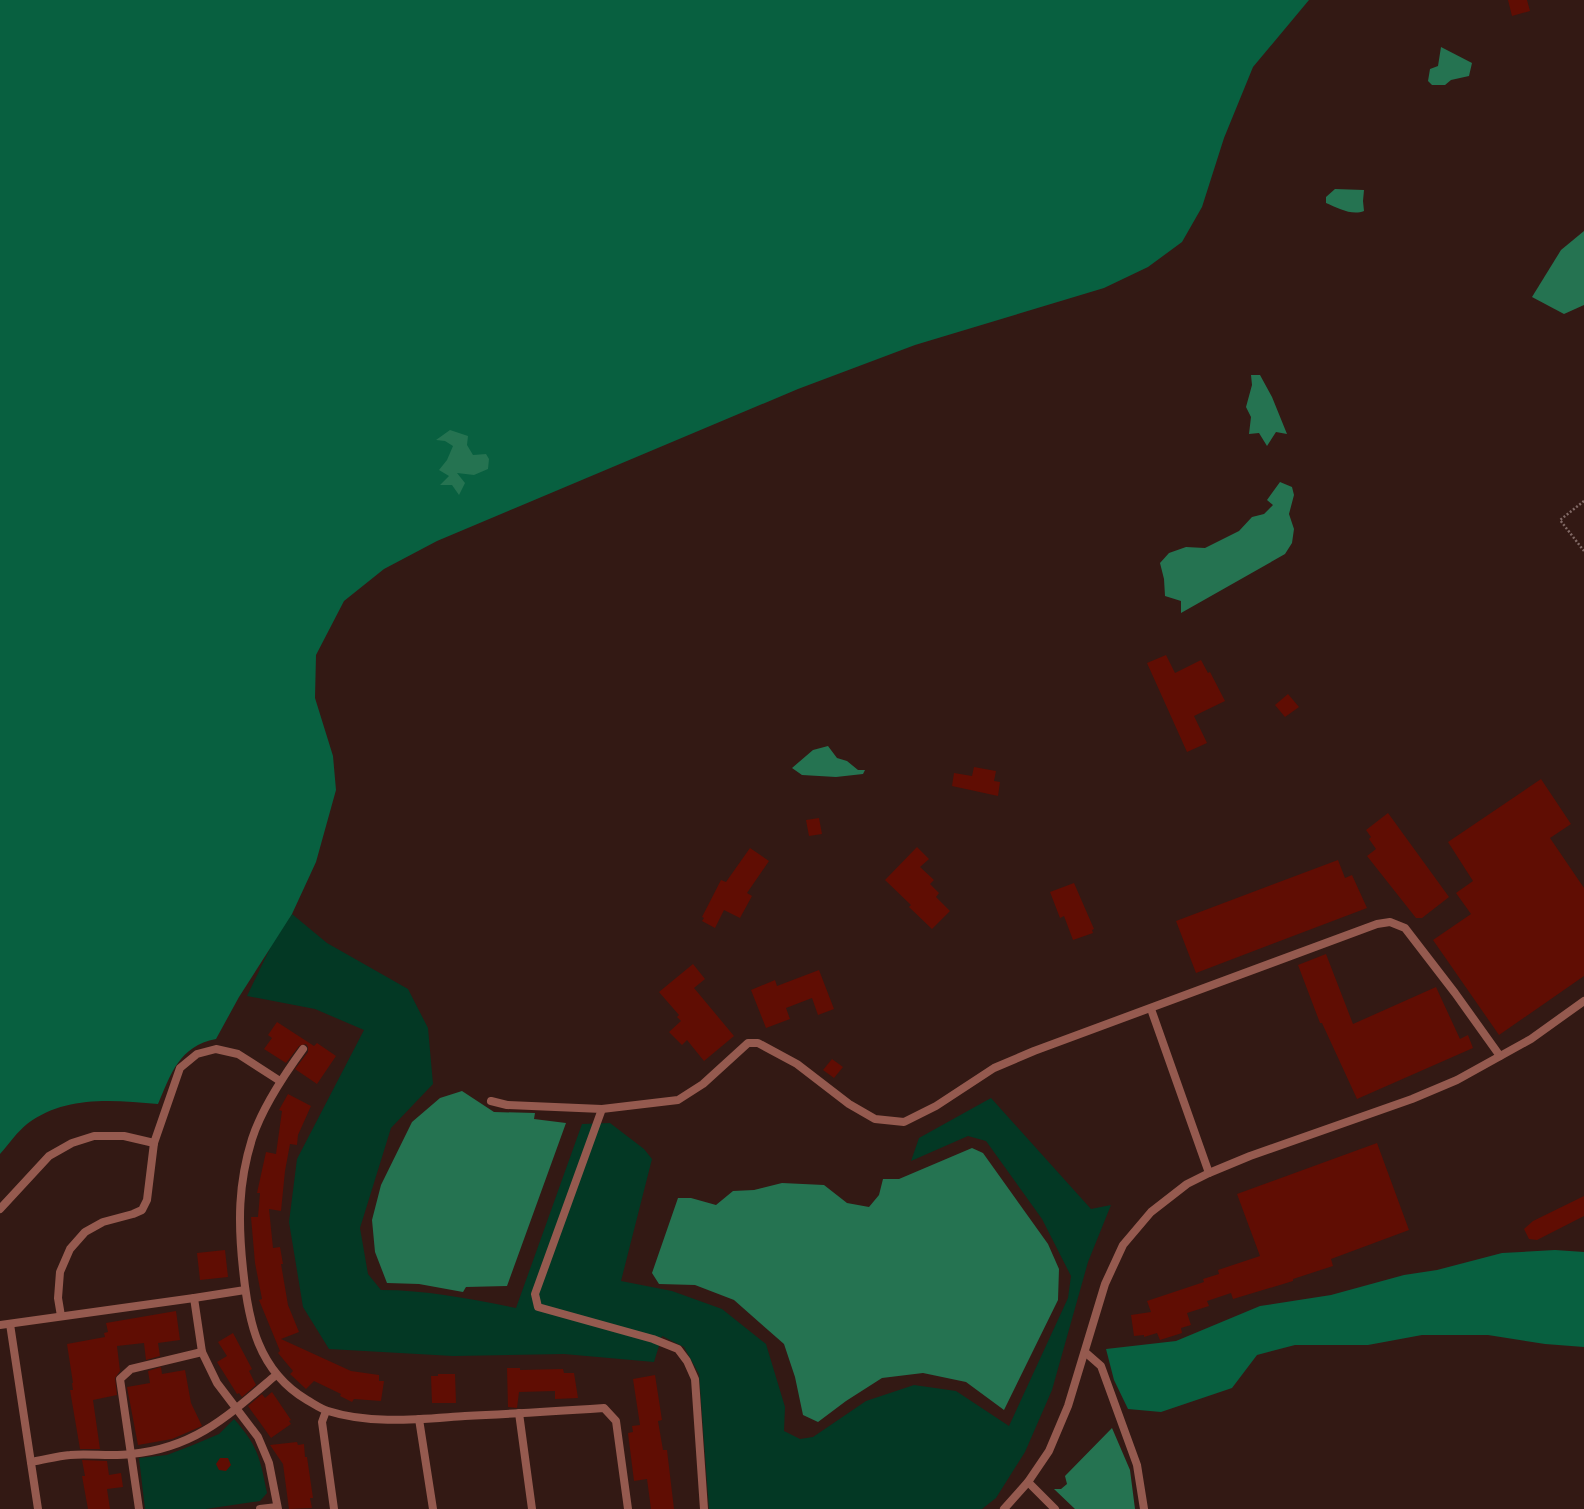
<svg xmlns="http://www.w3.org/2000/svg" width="1584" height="1509" viewBox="0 0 1584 1509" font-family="'Open Sans',sans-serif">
<rect width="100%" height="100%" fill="#331914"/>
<g fill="#033824">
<path d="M 292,914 L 327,943 L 408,989 L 428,1028 L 433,1084 L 391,1128 L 360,1228 L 368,1274 L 381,1290 C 427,1290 471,1299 516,1308 L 582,1124 L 610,1123 L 644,1149 L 652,1159 L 621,1281 L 672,1291 L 722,1309 L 766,1344 L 785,1407 L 784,1431 L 800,1439 L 813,1437 L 866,1401 L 914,1385 L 956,1391 L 1009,1426 L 1068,1298 L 1071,1276 L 1042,1219 L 986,1141 L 968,1136 L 911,1161 L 919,1138 L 991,1098 L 1091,1209 L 1111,1205 L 1088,1262 L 1052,1390 L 1025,1452 L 996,1498 L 982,1509 L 709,1509 L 699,1374 L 684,1347 L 662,1336 L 654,1362 L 564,1354 L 453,1356 L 329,1349 L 303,1307 L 289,1222 L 297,1159 L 364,1030 L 315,1009 L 247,996 L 273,942 Z"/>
<path d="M 234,1419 C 258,1446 260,1458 267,1493 L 260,1501 L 206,1509 L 145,1509 L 139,1458 L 167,1455 L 193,1445 L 219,1434 Z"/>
</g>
<g fill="#086040">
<path d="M 0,0 L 1309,0 L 1253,67 L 1224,138 L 1202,207 L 1182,242 L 1148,267 L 1104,288 L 915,345 L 798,389 L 437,541 L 384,569 L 344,601 L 316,655 L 315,698 L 333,756 L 336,790 L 316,862 L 292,914 L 239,997 L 216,1039 C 179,1046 171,1074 158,1104 C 113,1100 65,1095 27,1124 C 17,1132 9,1144 0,1154 Z"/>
<path d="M 1555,1250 L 1584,1252 L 1584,1347 L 1545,1344 L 1488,1335 L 1422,1335 L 1368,1345 L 1295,1345 L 1257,1355 L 1232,1388 L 1161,1412 L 1128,1409 L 1114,1380 L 1106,1349 L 1176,1341 L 1260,1306 L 1331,1295 L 1404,1275 L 1437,1270 L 1502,1253 Z"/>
</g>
<g fill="#257351">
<path d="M 1441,47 L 1472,63 L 1469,76 L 1451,80 L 1445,85 L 1432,85 L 1428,81 L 1430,69 L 1438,66 Z"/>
<path d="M 1335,189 L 1364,190 L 1363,201 L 1364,211 C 1352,216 1338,208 1326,203 L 1326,197 Z"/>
<path d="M 1584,231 L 1584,305 L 1564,314 L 1532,297 L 1561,250 Z"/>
<path d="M 1251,375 L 1260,375 L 1272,397 L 1287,434 L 1276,432 L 1267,446 L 1259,433 L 1249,434 L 1251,417 L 1246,407 L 1252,385 Z"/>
<path d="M 450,430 L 468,436 L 467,445 L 473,455 L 486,454 L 489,459 L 488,469 L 474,475 L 457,473 L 465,483 L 459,495 L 452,485 L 440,485 L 449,476 L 439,470 L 447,460 L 453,446 L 445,441 L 436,440 Z"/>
<path d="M 1280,482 L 1292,487 L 1294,495 L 1289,514 L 1294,529 L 1292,543 L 1285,554 L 1181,613 L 1181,601 L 1165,596 L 1164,579 L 1160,563 L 1169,553 L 1186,547 L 1205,548 L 1239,531 L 1252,517 L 1264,514 L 1273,505 L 1267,500 Z"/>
<path d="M 828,746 L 837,758 L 847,761 L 858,770 L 865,770 L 863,774 L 836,777 L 802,775 L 792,768 L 813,750 Z"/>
<path d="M 462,1091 L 494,1112 L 535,1113 L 534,1119 L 566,1123 L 507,1286 L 466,1287 L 463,1292 L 419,1284 L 387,1283 L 375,1252 L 372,1220 L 381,1185 L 412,1122 L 440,1098 Z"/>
<path d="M 972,1148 L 983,1153 L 1048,1244 L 1059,1269 L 1058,1300 L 1004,1410 L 966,1382 L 923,1373 L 882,1378 L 846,1401 L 818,1422 L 803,1415 L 795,1377 L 784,1344 L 734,1300 L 695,1285 L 659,1284 L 652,1273 L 678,1198 L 691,1198 L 716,1205 L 733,1191 L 754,1190 L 782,1183 L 824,1185 L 847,1203 L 869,1207 L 879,1195 L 883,1179 L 899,1179 Z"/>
<path d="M 1112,1428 L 1130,1470 L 1135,1509 L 1075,1509 L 1054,1489 L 1061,1489 L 1067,1484 L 1065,1476 Z"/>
</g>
<g fill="#600d03">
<path d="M 1508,0 L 1527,0 L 1530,11 L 1512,16 Z"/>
<path d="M 1166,655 L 1175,673 L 1201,660 L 1208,673 L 1210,672 L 1225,701 L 1194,716 L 1207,743 L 1187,752 L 1147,663 Z"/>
<path d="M 1288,694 L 1299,707 L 1285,717 L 1275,705 Z"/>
<path d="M 974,767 L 996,771 L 994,781 L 1000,782 L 998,796 L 952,786 L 954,773 L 972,776 Z"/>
<path d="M 1541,779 L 1571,824 L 1550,838 L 1584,888 L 1584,976 L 1499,1035 L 1433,940 L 1471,914 L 1456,893 L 1473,881 L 1448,842 Z"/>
<path d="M 1388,813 L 1449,897 L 1422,918 L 1416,918 L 1367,856 L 1376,849 L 1369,839 L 1371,837 L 1366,830 Z"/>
<path d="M 819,818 L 822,834 L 809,836 L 806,820 Z"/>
<path d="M 917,847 L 929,859 L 920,867 L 934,880 L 930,884 L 939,893 L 936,897 L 950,911 L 932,929 L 909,907 L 911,905 L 885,880 Z"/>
<path d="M 750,848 L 769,861 L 747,893 L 752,896 L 740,918 L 724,910 L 715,928 L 702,921 L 704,918 L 702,917 L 721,880 L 726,882 Z"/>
<path d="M 1338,860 L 1345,878 L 1352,875 L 1367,908 L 1196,973 L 1176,921 Z"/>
<path d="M 1074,883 L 1094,929 L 1092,930 L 1093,933 L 1073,940 L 1064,916 L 1060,918 L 1050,892 Z"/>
<path d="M 1326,954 L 1353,1024 L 1436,987 L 1460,1039 L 1468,1035 L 1473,1048 L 1357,1099 L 1322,1023 L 1320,1023 L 1298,965 Z"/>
<path d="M 693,964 L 705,979 L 694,988 L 734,1036 L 704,1061 L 687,1040 L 682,1045 L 669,1032 L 681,1021 L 677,1017 L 679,1015 L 659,992 Z"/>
<path d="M 819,970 L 834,1009 L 818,1015 L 812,998 L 786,1008 L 790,1019 L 766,1028 L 751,990 L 775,980 L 777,986 Z"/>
<path d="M 277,1022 L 314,1046 L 317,1043 L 336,1056 L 317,1084 L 295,1069 L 308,1052 L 308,1047 L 306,1044 L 299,1046 L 286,1063 L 264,1049 L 272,1038 L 268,1035 Z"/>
<path d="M 832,1059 L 843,1067 L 834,1078 L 823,1070 Z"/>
<path d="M 288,1094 L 311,1106 L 298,1135 L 297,1145 L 290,1144 L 285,1171 L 281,1211 L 269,1209 L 273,1248 L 280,1247 L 283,1264 L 281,1264 L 288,1305 L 299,1332 L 281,1339 L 351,1371 L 379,1375 L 379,1381 L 384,1381 L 381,1401 L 354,1399 L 352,1402 L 340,1396 L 341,1394 L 314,1381 L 306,1389 L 290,1374 L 293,1371 L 278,1353 L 280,1351 L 259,1300 L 262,1299 L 255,1263 L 251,1217 L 258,1217 L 260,1193 L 257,1193 L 266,1152 L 276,1154 L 282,1111 L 279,1110 Z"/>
<path d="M 1377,1143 L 1409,1230 L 1331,1259 L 1333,1266 L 1293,1279 L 1293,1281 L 1233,1299 L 1231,1293 L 1207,1301 L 1209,1306 L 1187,1313 L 1191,1325 L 1181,1328 L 1182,1333 L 1160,1340 L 1157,1333 L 1144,1337 L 1144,1335 L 1134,1336 L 1131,1315 L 1151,1312 L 1147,1301 L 1204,1282 L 1203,1279 L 1219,1274 L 1218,1270 L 1260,1256 L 1237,1194 Z"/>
<path d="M 1584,1196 L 1584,1216 L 1537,1240 L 1529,1239 L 1524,1229 L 1533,1221 Z"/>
<path d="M 225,1250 L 228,1277 L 200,1280 L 197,1253 Z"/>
<path d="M 176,1311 L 180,1340 L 158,1343 L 160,1356 L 146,1360 L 144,1343 L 117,1346 L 120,1371 L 115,1378 L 117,1395 L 93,1400 L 100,1449 L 80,1449 L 70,1390 L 73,1390 L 72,1383 L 73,1383 L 67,1344 L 105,1337 L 104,1333 L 108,1332 L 106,1323 Z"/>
<path d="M 233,1333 L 252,1369 L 249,1371 L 256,1385 L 242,1397 L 239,1393 L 237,1394 L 217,1362 L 227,1356 L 218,1342 Z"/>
<path d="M 161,1367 L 162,1374 L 185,1370 L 191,1403 L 202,1426 L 172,1439 L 138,1445 L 127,1387 L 150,1383 L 148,1371 Z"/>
<path d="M 507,1368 L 520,1368 L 520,1370 L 563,1369 L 564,1373 L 574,1373 L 578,1398 L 555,1399 L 555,1391 L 519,1392 L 517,1408 L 508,1407 Z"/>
<path d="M 438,1374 L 455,1374 L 456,1403 L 432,1403 L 431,1376 L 438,1376 Z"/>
<path d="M 655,1375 L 662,1420 L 658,1421 L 663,1450 L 667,1450 L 674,1509 L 651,1509 L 647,1479 L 634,1481 L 628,1433 L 633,1432 L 632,1426 L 640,1425 L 633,1379 Z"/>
<path d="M 272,1392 L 291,1420 L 289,1421 L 291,1424 L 271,1438 L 248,1406 L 262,1394 L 265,1398 Z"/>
<path d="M 297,1442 L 298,1445 L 304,1444 L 305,1457 L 307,1457 L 313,1498 L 310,1498 L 312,1508 L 289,1509 L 283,1464 L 270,1445 Z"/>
<path d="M 220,1458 L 228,1458 L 231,1465 L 226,1471 L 219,1470 L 216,1464 Z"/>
<path d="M 82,1460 L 107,1461 L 109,1475 L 121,1473 L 123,1487 L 107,1489 L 110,1509 L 88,1509 L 82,1476 L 85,1476 Z"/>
</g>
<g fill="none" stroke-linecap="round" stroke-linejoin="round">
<path stroke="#816965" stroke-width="2.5" stroke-dasharray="2 2" stroke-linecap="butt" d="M 1584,501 L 1560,520 L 1584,551"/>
<g stroke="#955a4f" stroke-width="8">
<path d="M 1151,1009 L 1209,1173"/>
<path d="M 303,1049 C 284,1075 262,1108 252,1139 C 238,1184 238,1223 243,1269 C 248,1321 258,1371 307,1400 C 314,1404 321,1409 328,1411 C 372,1425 420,1419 465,1416 C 512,1414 558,1411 604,1408 L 616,1421 L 628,1509"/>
<path d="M 491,1101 L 507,1105 L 602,1109"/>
<path d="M 0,1209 L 49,1156 L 72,1143 L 94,1136 L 124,1136 L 154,1143"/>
<path d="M 194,1298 L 202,1352 L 217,1383 L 258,1437 L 269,1463 L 278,1509"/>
<path d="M 61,1316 L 58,1298 L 60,1272 L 70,1249 L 85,1232 L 103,1222 L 133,1214 L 142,1210 L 147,1200 L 154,1143 L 180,1068 L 197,1054 L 216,1049 L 238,1054 L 280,1081"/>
<path d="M 10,1324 L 38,1509"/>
<path d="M 0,1325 L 194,1298 L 245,1290"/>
<path d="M 1085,1352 L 1101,1366 L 1137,1465 L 1144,1509"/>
<path d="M 326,1411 L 322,1422 L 334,1509"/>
<path d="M 519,1413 L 532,1509"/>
<path d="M 419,1419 L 433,1509"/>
<path d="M 31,1462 C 44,1460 57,1456 70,1455 C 90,1453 111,1457 131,1454 C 195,1448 229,1415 276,1375"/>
<path d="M 1028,1482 L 1055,1509"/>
<path d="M 139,1509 L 120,1379 L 131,1369 L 202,1352"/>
<path d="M 260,1509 L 277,1507"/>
<path d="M 704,1509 L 695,1379 L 687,1361 L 678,1349 L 653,1339 L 538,1307 L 535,1294 L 602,1109 L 678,1100 L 703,1084 L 748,1043 L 758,1043 L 797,1064 L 849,1104 L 875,1119 L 904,1122 L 936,1106 L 994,1068 L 1034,1051 L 1377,924 L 1390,922 L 1405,928 L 1455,993 L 1500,1056"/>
</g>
<path stroke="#955a4f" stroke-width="8" d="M 1004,1509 L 1028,1482 L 1049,1451 L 1068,1406 L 1105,1284 L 1123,1245 L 1151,1212 L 1187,1184 L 1209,1173 L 1250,1156 L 1412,1099 L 1457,1080 L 1531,1039 L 1584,1001"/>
</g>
</svg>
